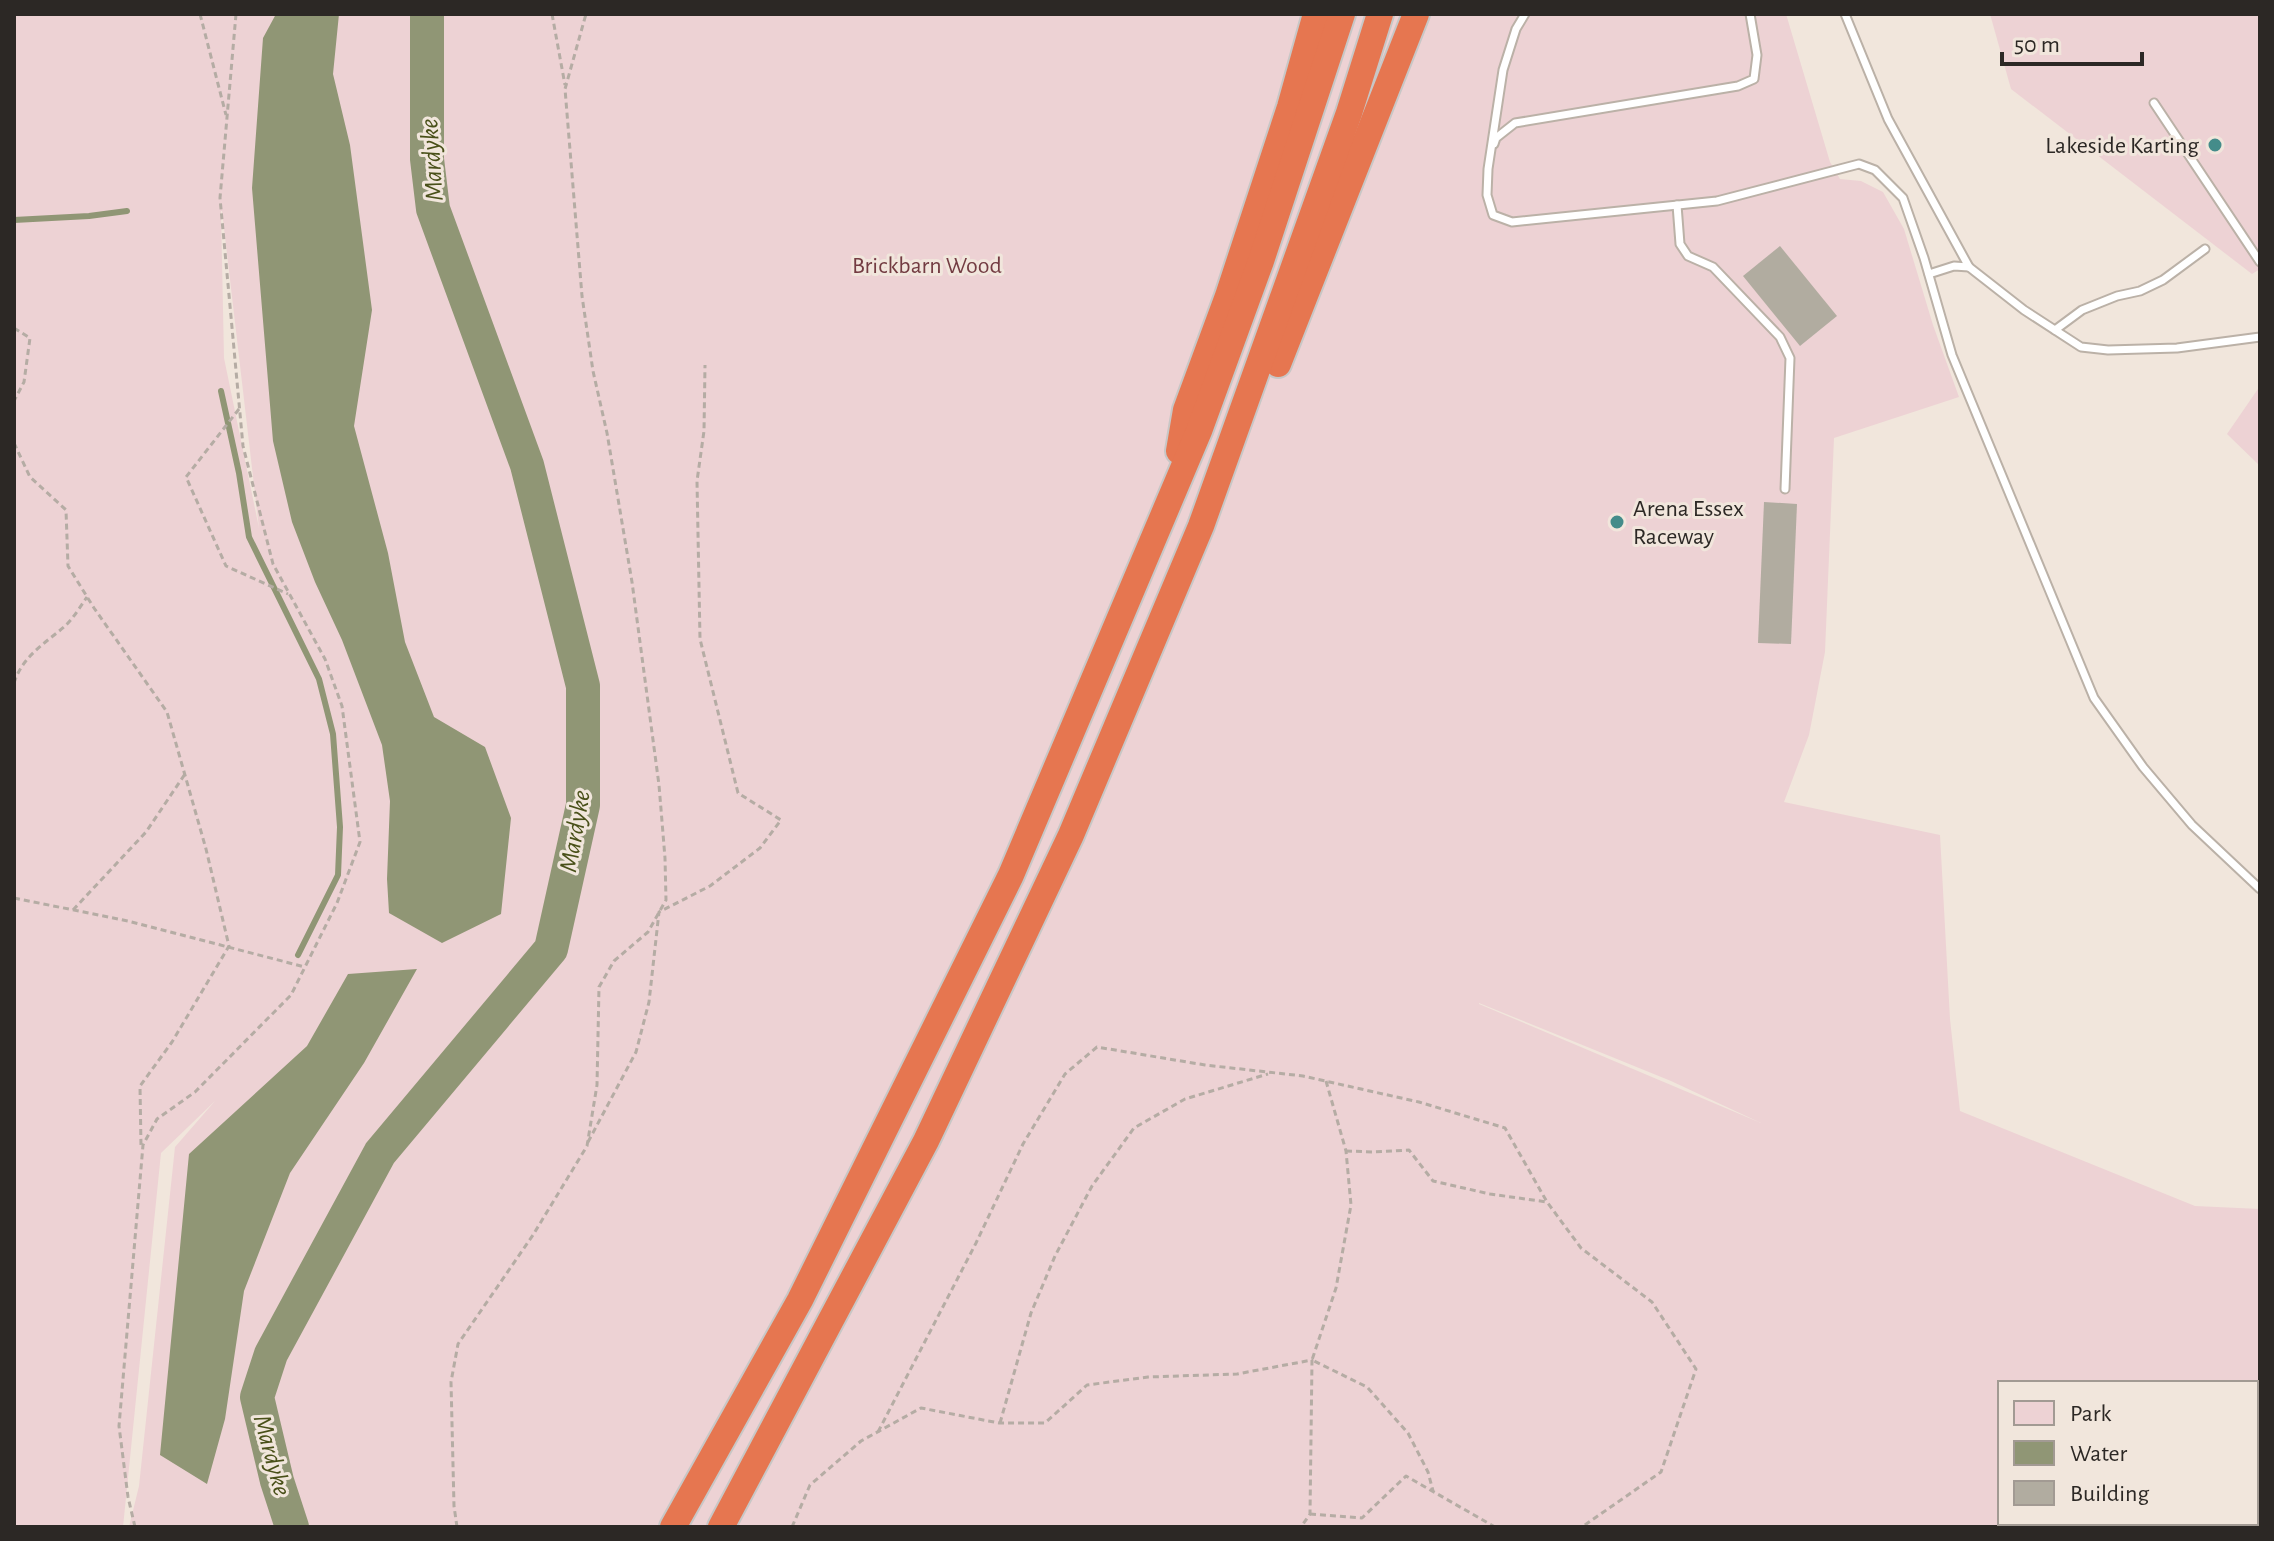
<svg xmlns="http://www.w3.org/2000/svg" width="2274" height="1541" viewBox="0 0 2274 1541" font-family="'Alegreya Sans',sans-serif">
<rect width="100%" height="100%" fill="#f1e6dc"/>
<g fill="#edd2d4" fill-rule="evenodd">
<path d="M 14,14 L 1786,14 L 1830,162 L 1840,179 L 1861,181 L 1883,192 L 1904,229 L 1933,325 L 1959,397 L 1834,438 L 1825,652 L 1809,735 L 1784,802 L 1940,835 L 1950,1019 L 1960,1111 L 2195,1206 L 2260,1209 L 2260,1527 L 129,1527 L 139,1486 L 175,1147 L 215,1101 L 161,1153 L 123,1527 L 14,1527 ZM 221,211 L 222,211 L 259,528 L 224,358 ZM 1479,1003 L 1671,1081 L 1761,1123 L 1479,1004 ZM 2000,1383 L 2256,1383 L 2256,1523 L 2000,1523 Z"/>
<path d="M 1990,14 L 2260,14 L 2260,269 L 2252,274 L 2011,89 Z"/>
<path d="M 2260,386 L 2260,466 L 2227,434 Z"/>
</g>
<g fill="#909675">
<path d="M 276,14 L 339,14 L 333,74 L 350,145 L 372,310 L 354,426 L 388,553 L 405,642 L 434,717 L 485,747 L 511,818 L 501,914 L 442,943 L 389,913 L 387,879 L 390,801 L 382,745 L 342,640 L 315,582 L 292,522 L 273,441 L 252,188 L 263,38 Z"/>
<path d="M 417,969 L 364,1063 L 290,1173 L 244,1291 L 225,1419 L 207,1484 L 160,1455 L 189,1154 L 307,1046 L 348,974 Z"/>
</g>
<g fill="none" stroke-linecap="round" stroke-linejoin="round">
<g stroke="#909675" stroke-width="6">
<path d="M 14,220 L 89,216 L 127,211"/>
<path d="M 221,391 L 239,473 L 249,537 L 319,679 L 333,734 L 340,827 L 338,875 L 298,955"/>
</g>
<path stroke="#909675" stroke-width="34" d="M 292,1527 L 277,1481 L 257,1397 L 271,1354 L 380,1153 L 551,949 L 583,805 L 583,686 L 527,465 L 433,209 L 427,159 L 427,14"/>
</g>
<g fill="#b1aca0">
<path d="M 1780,246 L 1837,316 L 1800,346 L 1743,276 Z"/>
<path d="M 1764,502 L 1797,504 L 1791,644 L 1758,643 Z"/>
</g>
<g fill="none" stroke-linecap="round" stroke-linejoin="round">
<defs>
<g id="lane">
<path d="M 1525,14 L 1516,29 L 1503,70 L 1488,169 L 1487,195 L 1493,215 L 1512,222 L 1717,201 L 1859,164 L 1875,170 L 1903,198 L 1924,258 L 1952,355 L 2094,698 L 2143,767 L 2192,825 L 2260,889"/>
<path d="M 1845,14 L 1888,119 L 1969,267"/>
<path d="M 2154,103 L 2260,262"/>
<path d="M 1494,144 L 1496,138 L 1515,123 L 1738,86 L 1754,79 L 1757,55 L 1750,14"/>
<path d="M 1677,205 L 1680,244 L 1688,256 L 1713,267 L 1780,337 L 1790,358 L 1785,489"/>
<path d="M 1929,274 L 1954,266 L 1969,267 L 2024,310 L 2081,347 L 2108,350 L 2177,348 L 2260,337"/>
<path d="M 2055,330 L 2082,310 L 2117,296 L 2140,291 L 2163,280 L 2205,249"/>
</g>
<g id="highway">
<path d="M 1278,364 L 1416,14"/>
<path d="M 1179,451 L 1186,410 L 1228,296 L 1290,107 L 1316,14"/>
<path d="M 673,1527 L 800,1300 L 1011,875 L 1199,431 L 1261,261 L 1342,14"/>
<path d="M 721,1527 L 926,1141 L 1071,835 L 1201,526 L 1349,113 L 1380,14"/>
</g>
</defs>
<use href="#lane" stroke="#bbb1a7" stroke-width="11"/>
<use href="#highway" stroke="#c8c7c6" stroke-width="30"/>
<g stroke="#b5aca4" stroke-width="3" stroke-dasharray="6 4" stroke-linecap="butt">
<path d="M 200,14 L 226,115"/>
<path d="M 552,14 L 565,85"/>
<path d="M 14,328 L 30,338 L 24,382 L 14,401"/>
<path d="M 239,409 L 186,477 L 226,566 L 288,594"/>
<path d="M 14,443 L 30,477 L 66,510 L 68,566 L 94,608 L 167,712 L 206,849 L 229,946 L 172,1042 L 140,1086 L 141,1146"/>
<path d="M 14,683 C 22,657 45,643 64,627 C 73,619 80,607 87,597"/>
<path d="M 14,898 L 128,921 L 305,967"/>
<path d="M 73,910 L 146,832 L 185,774"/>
<path d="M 1326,1081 L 1346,1151 L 1351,1205 L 1336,1288 L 1312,1360 L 1367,1387 L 1408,1433 L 1428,1472 L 1433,1491"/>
<path d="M 588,1142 L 636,1052 L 649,1002 L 659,912 L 710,886 L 760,848 L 781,820 L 738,793 L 700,639 L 697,481 L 704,431 L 705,365"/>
<path d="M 1346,1151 L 1373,1152 L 1409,1150 L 1433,1181 L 1490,1194 L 1547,1202"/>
<path d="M 1000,1423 L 1031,1313 L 1055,1256 L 1092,1186 L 1134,1128 L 1185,1099 L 1268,1074"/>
<path d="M 878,1432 L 976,1243 L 1023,1144 L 1065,1074 L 1097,1047 L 1205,1065 L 1303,1076 L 1419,1102 L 1505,1128 L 1547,1202 L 1581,1248 L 1652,1302 L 1696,1369 L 1661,1472 L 1582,1527"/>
<path d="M 1310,1514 L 1362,1518 L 1406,1476 L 1495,1527"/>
<path d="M 135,1527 L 128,1497 L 119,1426 L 143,1145 L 157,1119 L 195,1092 L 291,995 L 337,903 L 360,842 L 342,706 L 325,659 L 273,564 L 243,446 L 220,198 L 236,14"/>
<path d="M 457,1527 L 454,1506 L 451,1382 L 458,1344 L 533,1235 L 587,1146 L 597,1085 L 599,987 L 614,961 L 648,932 L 666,900 L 665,858 L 659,785 L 632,582 L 607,433 L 593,371 L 582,296 L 565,89 L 586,14"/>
<path d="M 792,1527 L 810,1485 L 861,1441 L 921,1408 L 999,1423 L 1045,1423 L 1087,1385 L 1148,1377 L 1237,1374 L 1312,1360 L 1310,1514 L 1301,1527"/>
</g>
<use href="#lane" stroke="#fff" stroke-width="7"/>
<use href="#highway" stroke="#e67650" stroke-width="26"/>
</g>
<g fill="#448c8a" stroke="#f1e6dc" stroke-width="3">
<circle cx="2215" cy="145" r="8"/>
<circle cx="1617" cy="522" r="8"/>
</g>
<g text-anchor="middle" stroke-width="6" stroke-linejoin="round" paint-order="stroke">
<g font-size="24" fill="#2c2825" stroke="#f1e6dc" text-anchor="end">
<text x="2199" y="153">Lakeside Karting</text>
<text x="1633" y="516" text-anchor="start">Arena Essex<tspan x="1633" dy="28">Raceway</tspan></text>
</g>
<g font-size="24" fill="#733c42" stroke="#f1e6dc">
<text x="927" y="273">Brickbarn Wood</text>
</g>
<g font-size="26" font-style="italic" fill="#495019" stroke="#f1e6dc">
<text transform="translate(431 160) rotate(-94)" y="9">Mardyke</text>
<text transform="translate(574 831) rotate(-80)" y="9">Mardyke</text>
<text transform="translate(273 1455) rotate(75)" y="9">Mardyke</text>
</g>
</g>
<rect width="2274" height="1541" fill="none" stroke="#2c2825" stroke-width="32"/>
<rect x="1998" y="1381" width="260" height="144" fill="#f1e6dc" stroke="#a29a93" stroke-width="2"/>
<rect x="2014" y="1401" width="40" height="24" fill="#edd2d4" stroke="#a29a93" stroke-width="2"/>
<text x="2070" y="1421" font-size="24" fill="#2c2825">Park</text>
<rect x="2014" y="1441" width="40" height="24" fill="#909675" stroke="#a29a93" stroke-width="2"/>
<text x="2070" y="1461" font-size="24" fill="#2c2825">Water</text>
<rect x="2014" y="1481" width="40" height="24" fill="#b1aca0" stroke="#a29a93" stroke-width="2"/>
<text x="2070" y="1501" font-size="24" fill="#2c2825">Building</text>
<path d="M2002 52v12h140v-12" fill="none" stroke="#2c2825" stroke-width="4"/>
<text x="2014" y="52" font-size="24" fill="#2c2825" stroke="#f1e6dc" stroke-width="6" paint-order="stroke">50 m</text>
</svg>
